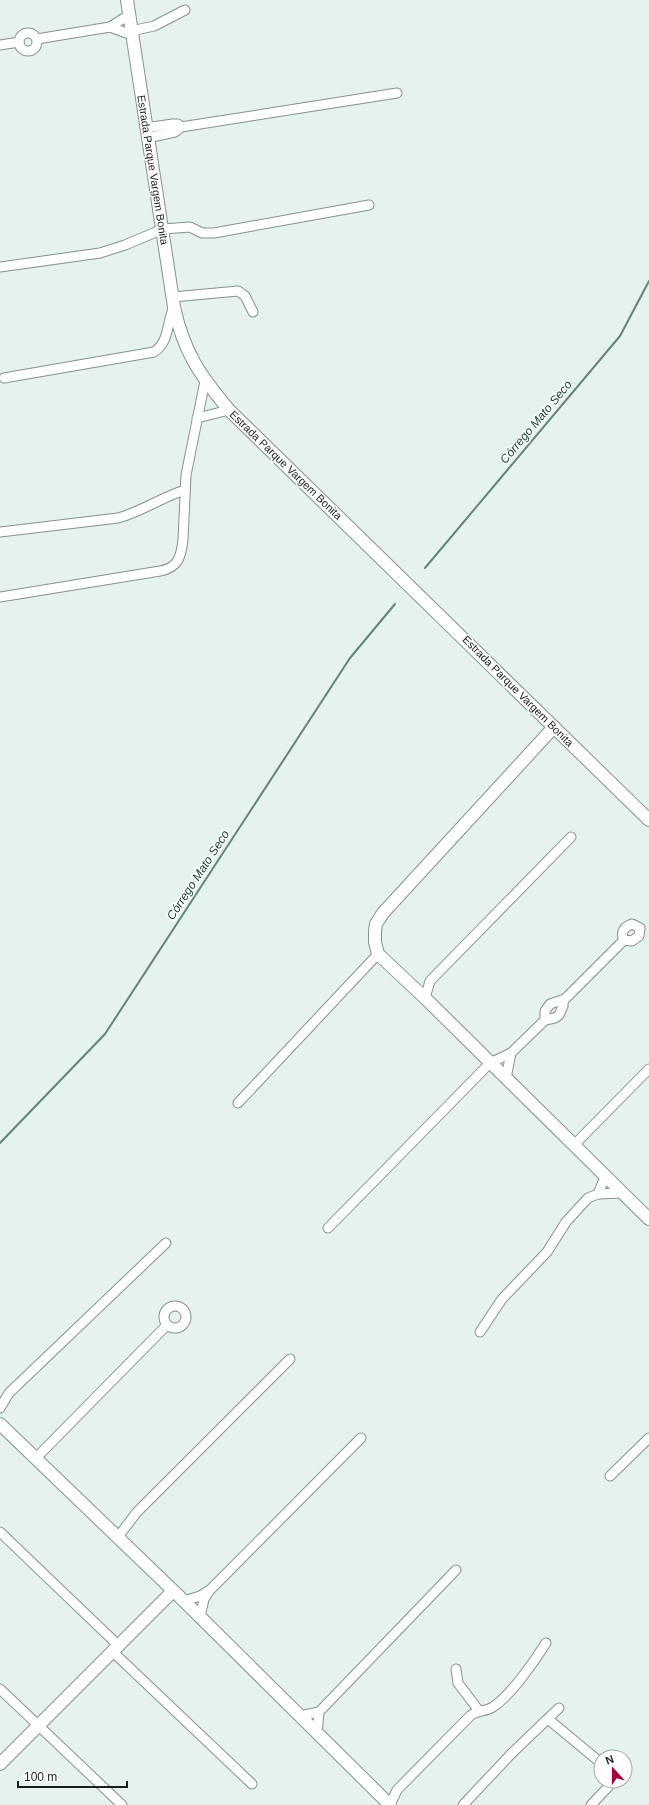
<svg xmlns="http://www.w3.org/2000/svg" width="649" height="1805" viewBox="0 0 649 1805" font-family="Arial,sans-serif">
<rect width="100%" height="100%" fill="#e6f2ed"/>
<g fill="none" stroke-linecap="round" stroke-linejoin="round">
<g stroke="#608677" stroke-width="2">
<path d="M 425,568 L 620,336 L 649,281"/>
<path d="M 0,1143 L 105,1034 L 350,658 L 395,604"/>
</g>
<defs>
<g id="street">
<path d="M 110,27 L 129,15"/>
<path d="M 131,31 L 154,26 L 185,10"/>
<circle cx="28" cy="42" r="9"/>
<path d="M 37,39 L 110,27 L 132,35"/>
<path d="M 0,45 L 19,42"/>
<path d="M 145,128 L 173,124 L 178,124 L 181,127"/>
<path d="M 147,138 L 175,132 L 181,127 L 397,93"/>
<path d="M 0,267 L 100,253 L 125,245 L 163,229 L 190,227 L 202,233 L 214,233 L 369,205"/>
<path d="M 173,297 L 238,291 L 245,296 L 253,312"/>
<path d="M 4,378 L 154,352 C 170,341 166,324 174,307"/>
<path d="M 197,418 L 229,410"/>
<path d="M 0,532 L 118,518 C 141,512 162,497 185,490"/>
<path d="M 0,597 L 160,571 C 178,568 181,557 183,540 L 186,475 L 205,381"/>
<path d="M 632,924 L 640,928 L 639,936 L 632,941 L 624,940 C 620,932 624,927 632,924 Z"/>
<path d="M 425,998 L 430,981 L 571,837"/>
<path d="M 545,1020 L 545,1011 L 550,1004 L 565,999 L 624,940"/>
<path d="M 506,1078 L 511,1053"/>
<path d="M 238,1103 L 378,954"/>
<path d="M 574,1145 L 649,1069"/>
<path d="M 598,1194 L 605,1177"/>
<path d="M 328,1228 L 490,1063 L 511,1053 L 545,1020 L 555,1018 L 559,1015 L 563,1006 L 563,1001"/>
<circle cx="175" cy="1317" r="11"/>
<path d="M 480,1332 L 502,1299 L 547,1252 L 566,1222 L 588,1198 L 598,1194 L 622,1193"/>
<path d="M 0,1408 L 9,1393 L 166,1243"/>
<path d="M 36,1458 L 167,1325"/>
<path d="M 610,1476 L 649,1438"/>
<path d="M 0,1532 L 118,1645"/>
<path d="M 118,1537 L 137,1512 L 290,1359"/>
<path d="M 184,1601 L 200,1596 L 208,1591"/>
<path d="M 200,1617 L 204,1599 L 210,1590 L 361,1438"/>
<path d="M 112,1651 L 252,1784"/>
<path d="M 456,1669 L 458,1683 L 479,1711"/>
<path d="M 0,1689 L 122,1805"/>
<path d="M 299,1716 L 319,1712"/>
<path d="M 548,1719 L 601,1763"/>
<path d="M 317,1734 L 319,1712 L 456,1570"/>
<path d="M 390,1805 L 397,1790 L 470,1716 C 477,1710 485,1712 493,1707 C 511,1695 534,1662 546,1643"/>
<path d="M 463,1805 L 512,1753 L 559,1708"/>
<path d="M 591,1805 L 608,1787 L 611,1781"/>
</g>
<g id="secondary">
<path d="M 127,0 L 174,307 C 184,353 200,375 229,410 L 649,820"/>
<path d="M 554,727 L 383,913 L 376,924 L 375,931 L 375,942 L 378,954 L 425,998 L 649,1219"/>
<path d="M 0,1424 L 184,1601 L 390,1805"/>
<path d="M 0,1764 L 173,1591"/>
</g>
</defs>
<use href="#street" stroke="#86918c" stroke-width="11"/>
<use href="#secondary" stroke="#86918c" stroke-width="14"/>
<use href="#street" stroke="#fff" stroke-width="9"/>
<use href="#secondary" stroke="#fff" stroke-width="12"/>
</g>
<g text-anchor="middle" stroke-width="3" stroke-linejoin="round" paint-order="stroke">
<g font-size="11" fill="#1a1e1d" stroke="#fff">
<text transform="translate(153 170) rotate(81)" y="4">Estrada Parque Vargem Bonita</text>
<text transform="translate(286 465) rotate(44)" y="4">Estrada Parque Vargem Bonita</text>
<text transform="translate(518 691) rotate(45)" y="4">Estrada Parque Vargem Bonita</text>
</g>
<g font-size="12" font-style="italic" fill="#0d3b2d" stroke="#fff">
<text transform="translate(536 422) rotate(-50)" y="4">Córrego Mato Seco</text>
<text transform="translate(198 875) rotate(-57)" y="4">Córrego Mato Seco</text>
</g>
</g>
<g transform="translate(613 1769) rotate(339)"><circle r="19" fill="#ffffff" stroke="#a3a5a5"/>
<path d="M0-3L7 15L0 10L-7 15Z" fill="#a00240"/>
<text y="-6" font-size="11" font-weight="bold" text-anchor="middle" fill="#1a1e1d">N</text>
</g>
<path d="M18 1781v6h109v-6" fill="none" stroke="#1a1e1d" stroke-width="2"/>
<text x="24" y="1781" font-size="12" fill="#1a1e1d" stroke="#ffffff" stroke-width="3" paint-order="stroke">100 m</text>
</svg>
